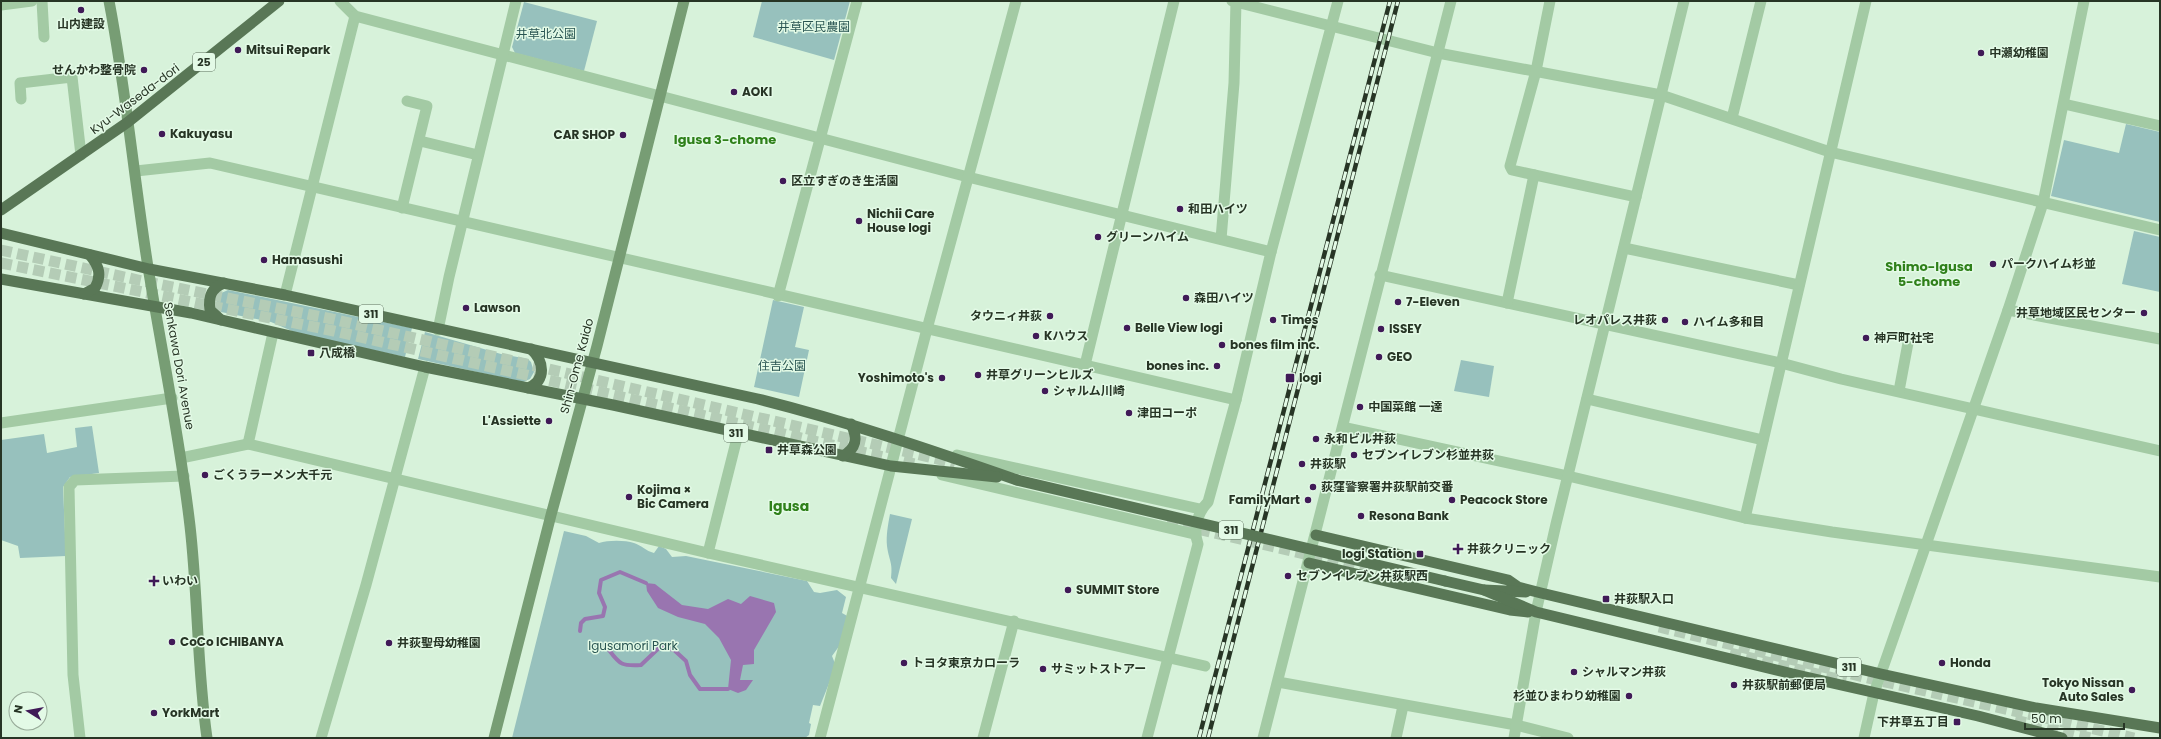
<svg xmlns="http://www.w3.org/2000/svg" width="2161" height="739" viewBox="0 0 2161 739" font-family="Poppins,'Noto Sans JP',sans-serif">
<rect width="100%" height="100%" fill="#d7f2da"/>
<g fill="#97c1bd">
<path d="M 762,1 L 850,1 L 834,60 L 753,37 Z"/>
<path d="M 524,2 L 597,21 L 584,71 L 515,53 L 512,47 Z"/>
<path d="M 2126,124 L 2160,132 L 2160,222 L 2051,196 L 2064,140 L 2119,153 Z"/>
<path d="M 2134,231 L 2160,237 L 2160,292 L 2122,284 Z"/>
<path d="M 228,290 L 412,328 L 405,357 L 299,334 L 271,322 L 221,312 C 214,300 215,295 228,290 Z"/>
<path d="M 773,300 L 804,307 L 795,347 L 809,350 L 799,397 L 754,387 Z"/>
<path d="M 425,332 L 501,354 L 528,359 L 531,362 L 534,372 L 530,379 L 523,382 L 418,359 Z"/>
<path d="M 1461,360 L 1494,366 L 1489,397 L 1454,391 Z"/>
<path d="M 92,426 L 99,473 L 70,477 L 63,487 L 66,556 L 20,558 L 18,546 L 1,540 L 1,440 L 44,434 L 47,453 L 77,447 L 75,428 Z"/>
<path d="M 890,514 L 912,519 L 896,584 L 891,578 C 893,562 889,561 887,546 C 886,535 888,525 890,514 Z"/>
<path d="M 564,531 L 586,536 L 599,543 C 608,540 625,540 634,543 C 641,545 646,551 654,553 L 659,546 L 666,549 L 672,557 L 686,556 L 807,581 L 814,592 L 820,593 L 837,590 L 846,597 L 842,613 L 849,617 L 845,638 L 832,656 L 836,666 L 820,706 L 813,705 L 809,723 L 811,724 L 809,735 L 805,738 L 512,738 Z"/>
</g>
<path fill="#9975b0" d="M 646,583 L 655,584 L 682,605 L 708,609 L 728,599 L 741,604 L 750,596 L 774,603 L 776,612 L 754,650 L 754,664 L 743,665 L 740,680 L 753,680 L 746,690 L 738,693 L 728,689 L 731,660 L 719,638 L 705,624 L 678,617 L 658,608 L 647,591 Z"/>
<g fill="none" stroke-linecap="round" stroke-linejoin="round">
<g stroke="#9975b0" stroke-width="4">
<path d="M 580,631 L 581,623 L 585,619 L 603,616 L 605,607 L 599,593 L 601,580 L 620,572 L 646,583"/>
<path d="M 609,650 C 620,665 622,666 641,665 L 661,646 L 674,650 L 686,661 L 690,675 L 700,689 L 728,689"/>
</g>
<g stroke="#b4ccb6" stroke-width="11" stroke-dasharray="11 5.5" stroke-linecap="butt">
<path d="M 1,250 L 138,280 L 332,319 L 955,463"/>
<path d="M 1,263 L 334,331 L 919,465"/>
<path d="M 1167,522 L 1421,581"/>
<path d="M 1659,627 L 1872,679 L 2134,738"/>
<path d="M 1730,653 L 1846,681"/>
<path d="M 2015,720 L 2090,738"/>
</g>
<g stroke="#a3caa4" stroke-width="11">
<path d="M 42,1 L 44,37"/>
<path d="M 340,1 L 355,16 L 968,177 L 1271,252"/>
<path d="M 1232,1 L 1438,53 L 1661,95 L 1830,152 L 2160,230"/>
<path d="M 1550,1 L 1536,71 L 1510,166 L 1512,170 L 1636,197"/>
<path d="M 1,5 L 32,1"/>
<path d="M 21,99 L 20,83 L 72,77 L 81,155"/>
<path d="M 2064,104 L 2160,126"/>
<path d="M 1732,118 L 1761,1"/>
<path d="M 420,141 L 478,155"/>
<path d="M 136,171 L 210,163 L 1236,400"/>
<path d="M 402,208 L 427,106 L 407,101"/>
<path d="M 1221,239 L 1234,83 L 1236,1"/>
<path d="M 1624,248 L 1799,285"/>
<path d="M 1380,275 L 1781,363 L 1841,379 L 2160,451"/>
<path d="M 285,295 L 355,16"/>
<path d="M 778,296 L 857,1"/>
<path d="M 1507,303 L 1534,175"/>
<path d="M 2008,310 L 2160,339"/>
<path d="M 438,330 L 449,277 L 516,1"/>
<path d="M 1085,365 L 1174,1"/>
<path d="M 1899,391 L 1908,343"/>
<path d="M 1587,399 L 1763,440"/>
<path d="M 1,423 L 172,398"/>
<path d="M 1343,427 L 1568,476 L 1745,518 L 1832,532 L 2160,577"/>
<path d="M 248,444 L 273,333"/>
<path d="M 957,455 L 1200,509"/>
<path d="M 181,458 L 248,444 L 708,553 L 1205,666"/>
<path d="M 942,475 L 1194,534"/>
<path d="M 1745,518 L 1866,1"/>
<path d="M 708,553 L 738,434"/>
<path d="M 1278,682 L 1516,725 L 1568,738"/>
<path d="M 80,738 L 73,675 L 69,487 L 75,480 L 184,476"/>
<path d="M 321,738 L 366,585 L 425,367"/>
<path d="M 820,738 L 927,329 L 1016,1"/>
<path d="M 983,738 L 1014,621"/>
<path d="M 1147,738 L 1198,544 C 1193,530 1197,513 1208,502 L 1236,400 L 1271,252 L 1338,1"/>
<path d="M 1263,738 L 1451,1"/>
<path d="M 1396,738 L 1403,706"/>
<path d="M 1864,738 L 1874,693 L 1885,662 L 2008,310 L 2043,203 L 2084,1"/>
</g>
<path stroke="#a3caa4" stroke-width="11" d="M 1514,738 L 1536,612 L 1556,524 L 1684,1"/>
<g stroke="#779d74" stroke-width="11">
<path d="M 109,1 C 126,89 134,179 148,267 C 162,353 180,439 190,526 C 198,596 197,668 207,738"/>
<path d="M 494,738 L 551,515 L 597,346 L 684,1"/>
</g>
<g stroke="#597756" stroke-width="11">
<path d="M 1,210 L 128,122 L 279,1"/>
<path d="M 1,233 L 149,269 L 285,295 L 758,399 C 846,421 931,450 1017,480"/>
<path d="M 1,279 L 191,313 L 425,367 L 613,405 L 891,466 L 997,477"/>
<path d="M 84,294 L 95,288 C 102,275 99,266 90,255"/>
<path d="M 221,320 L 210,310 C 208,297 211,288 224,283"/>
<path d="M 528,388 C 547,380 544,361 531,349"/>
<path d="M 843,456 C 857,448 858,438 851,424"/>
<path d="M 1316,535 L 1508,580 L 1518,587 L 1541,593 L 1881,674 L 2036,708 L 2160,728"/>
<path d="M 1309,563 L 1510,610 L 1528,612"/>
<path d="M 1445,581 L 1484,590 L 1526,592"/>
<path d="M 1484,590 L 1536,612 L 1797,675 L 1978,716 L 2062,738"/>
</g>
<defs>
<g id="rail">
<path d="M 1199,738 L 1390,1"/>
<path d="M 1208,738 L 1398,1"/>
</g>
</defs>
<use href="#rail" stroke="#273525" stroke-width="4.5"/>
<use href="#rail" stroke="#e3fae6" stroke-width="3" stroke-dasharray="9" stroke-linecap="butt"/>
<path stroke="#597756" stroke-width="11" d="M 1017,480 L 1445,581"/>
</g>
<g fill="#401a57" stroke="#e3fae6" stroke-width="1.5">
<circle cx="81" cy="10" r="4"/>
<circle cx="238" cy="50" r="4"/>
<circle cx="1981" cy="53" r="4"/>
<circle cx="144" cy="70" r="4"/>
<circle cx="734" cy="92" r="4"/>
<circle cx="162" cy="134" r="4"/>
<circle cx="623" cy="135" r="4"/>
<circle cx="783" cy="181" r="4"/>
<circle cx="1180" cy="209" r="4"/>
<circle cx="859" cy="221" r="4"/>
<circle cx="1098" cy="237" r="4"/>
<circle cx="264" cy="260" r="4"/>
<circle cx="1993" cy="264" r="4"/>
<circle cx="1186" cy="298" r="4"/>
<circle cx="1398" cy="302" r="4"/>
<circle cx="466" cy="308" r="4"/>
<circle cx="2144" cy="313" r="4"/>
<circle cx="1050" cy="316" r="4"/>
<circle cx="1273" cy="320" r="4"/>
<circle cx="1665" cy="320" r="4"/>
<circle cx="1685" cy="322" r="4"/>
<circle cx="1127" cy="328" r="4"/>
<circle cx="1381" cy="329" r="4"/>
<circle cx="1036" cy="336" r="4"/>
<circle cx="1866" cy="338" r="4"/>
<circle cx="1222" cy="345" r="4"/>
<rect x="307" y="349" width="8" height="8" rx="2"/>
<circle cx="1379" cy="357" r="4"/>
<circle cx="1217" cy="366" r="4"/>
<circle cx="978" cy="375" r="4"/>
<circle cx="942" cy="378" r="4"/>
<rect x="1285" y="373" width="10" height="10" rx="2"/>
<circle cx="1045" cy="391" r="4"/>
<circle cx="1360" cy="407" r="4"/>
<circle cx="1129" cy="413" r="4"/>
<circle cx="549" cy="421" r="4"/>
<circle cx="1316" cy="439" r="4"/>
<rect x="765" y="446" width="8" height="8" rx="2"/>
<circle cx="1354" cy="455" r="4"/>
<circle cx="1302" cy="464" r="4"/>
<circle cx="205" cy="475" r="4"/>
<circle cx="1313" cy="487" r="4"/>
<circle cx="629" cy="497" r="4"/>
<circle cx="1308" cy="500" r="4"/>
<circle cx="1452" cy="500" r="4"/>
<circle cx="1361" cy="516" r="4"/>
<path d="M1456 543h4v4h4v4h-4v4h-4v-4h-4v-4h4z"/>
<rect x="1416" y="550" width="8" height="8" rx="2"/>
<circle cx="1288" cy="576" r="4"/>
<path d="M152 575h4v4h4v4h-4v4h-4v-4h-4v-4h4z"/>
<circle cx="1068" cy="590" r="4"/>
<rect x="1602" y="595" width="8" height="8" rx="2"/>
<circle cx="172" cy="642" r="4"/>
<circle cx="389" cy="643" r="4"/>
<circle cx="904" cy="663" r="4"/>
<circle cx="1942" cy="663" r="4"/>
<circle cx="1043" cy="669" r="4"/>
<circle cx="1574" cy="672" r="4"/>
<circle cx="1734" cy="685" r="4"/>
<circle cx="2132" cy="690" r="4"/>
<circle cx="1629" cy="696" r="4"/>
<circle cx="154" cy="713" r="4"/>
<rect x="1953" y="718" width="8" height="8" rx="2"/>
</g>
<g text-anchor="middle" stroke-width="3" stroke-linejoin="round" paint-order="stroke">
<g fill="#e3fae6" stroke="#5f705f" stroke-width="1">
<rect x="193" y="53" width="22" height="18" rx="3"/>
<rect x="359" y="305" width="24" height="18" rx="3"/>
<rect x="724" y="424" width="24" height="18" rx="3"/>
<rect x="1219" y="521" width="24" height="18" rx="3"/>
<rect x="1837" y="658" width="24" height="18" rx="3"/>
</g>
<g font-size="11" font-weight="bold" fill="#273525">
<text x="204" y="66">25</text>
<text x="371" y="318">311</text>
<text x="736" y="437">311</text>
<text x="1231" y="534">311</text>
<text x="1849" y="671">311</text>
</g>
<g font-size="12" font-weight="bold" fill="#273525" stroke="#e3fae6" text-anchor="start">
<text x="81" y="28" text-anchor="middle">山内建設</text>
<text x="246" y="54">Mitsui Repark</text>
<text x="1989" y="57">中瀬幼稚園</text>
<text x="136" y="74" text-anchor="end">せんかわ整骨院</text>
<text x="742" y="96">AOKI</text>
<text x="170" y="138">Kakuyasu</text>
<text x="615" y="139" text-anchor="end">CAR SHOP</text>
<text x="791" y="185">区立すぎのき生活園</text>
<text x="1188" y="213">和田ハイツ</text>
<text x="867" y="218">Nichii Care<tspan x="867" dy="14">House Iogi</tspan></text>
<text x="1106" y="241">グリーンハイム</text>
<text x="272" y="264">Hamasushi</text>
<text x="2001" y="268">パークハイム杉並</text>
<text x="1194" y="302">森田ハイツ</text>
<text x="1406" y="306">7-Eleven</text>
<text x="474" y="312">Lawson</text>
<text x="2136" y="317" text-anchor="end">井草地域区民センター</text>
<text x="1042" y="320" text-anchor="end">タウニィ井荻</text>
<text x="1281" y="324">Times</text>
<text x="1657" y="324" text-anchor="end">レオパレス井荻</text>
<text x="1693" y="326">ハイム多和目</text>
<text x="1135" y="332">Belle View Iogi</text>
<text x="1389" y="333">ISSEY</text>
<text x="1044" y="340">Kハウス</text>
<text x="1874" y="342">神戸町社宅</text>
<text x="1230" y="349">bones film inc.</text>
<text x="319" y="357">八成橋</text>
<text x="1387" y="361">GEO</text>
<text x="1209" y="370" text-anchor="end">bones inc.</text>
<text x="986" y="379">井草グリーンヒルズ</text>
<text x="934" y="382" text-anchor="end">Yoshimoto's</text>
<text x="1299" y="382">Iogi</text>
<text x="1053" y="395">シャルム川崎</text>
<text x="1368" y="411">中国菜館 一達</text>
<text x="1137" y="417">津田コーポ</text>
<text x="541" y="425" text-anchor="end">L'Assiette</text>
<text x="1324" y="443">永和ビル井荻</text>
<text x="777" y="454">井草森公園</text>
<text x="1362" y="459">セブンイレブン杉並井荻</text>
<text x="1310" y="468">井荻駅</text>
<text x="213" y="479">ごくうラーメン大千元</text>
<text x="1321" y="491">荻窪警察署井荻駅前交番</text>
<text x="637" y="494">Kojima ×<tspan x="637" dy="14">Bic Camera</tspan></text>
<text x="1300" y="504" text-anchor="end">FamilyMart</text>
<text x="1460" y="504">Peacock Store</text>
<text x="1369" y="520">Resona Bank</text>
<text x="1467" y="553">井荻クリニック</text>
<text x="1412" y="558" text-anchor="end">Iogi Station</text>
<text x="1296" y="580">セブンイレブン井荻駅西</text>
<text x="162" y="585">いわい</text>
<text x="1076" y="594">SUMMIT Store</text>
<text x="1614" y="603">井荻駅入口</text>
<text x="180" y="646">CoCo ICHIBANYA</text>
<text x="397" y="647">井荻聖母幼稚園</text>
<text x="912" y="667">トヨタ東京カローラ</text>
<text x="1950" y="667">Honda</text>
<text x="1051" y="673">サミットストアー</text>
<text x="1582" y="676">シャルマン井荻</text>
<text x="2124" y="687" text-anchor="end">Tokyo Nissan<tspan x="2124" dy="14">Auto Sales</tspan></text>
<text x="1742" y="689">井荻駅前郵便局</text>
<text x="1621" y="700" text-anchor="end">杉並ひまわり幼稚園</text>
<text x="162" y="717">YorkMart</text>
<text x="1949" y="726" text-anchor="end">下井草五丁目</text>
</g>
<g font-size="12" fill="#285451" stroke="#e3fae6">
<text x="814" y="31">井草区民農園</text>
<text x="546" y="38">井草北公園</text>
<text x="782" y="370">住吉公園</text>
<text x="633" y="650">Igusamori Park</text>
</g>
<g font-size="12" fill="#273525" stroke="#e3fae6">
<text transform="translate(135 99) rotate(-37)" y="4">Kyu-Waseda-dori</text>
<text transform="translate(179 366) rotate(80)" y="4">Senkawa Dori Avenue</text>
<text transform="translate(577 366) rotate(-75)" y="4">Shin-Ome Kaido</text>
</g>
<g font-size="13" font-weight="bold" fill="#2f801a" stroke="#e3fae6">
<text x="725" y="144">Igusa 3-chome</text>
<text x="1929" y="271">Shimo-Igusa<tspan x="1929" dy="15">5-chome</tspan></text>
</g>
<g font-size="14" font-weight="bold" fill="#2f801a" stroke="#e3fae6">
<text x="789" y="511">Igusa</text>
</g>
</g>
<rect width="2161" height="739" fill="none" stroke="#273525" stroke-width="4"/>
<g transform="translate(28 711) rotate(281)"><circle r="19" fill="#e3fae6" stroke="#98ab99"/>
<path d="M0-3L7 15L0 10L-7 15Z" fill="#401a57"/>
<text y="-6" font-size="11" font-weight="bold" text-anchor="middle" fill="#273525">N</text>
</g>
<path d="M2025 723v6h99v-6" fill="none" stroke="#273525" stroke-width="2"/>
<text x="2031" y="723" font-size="12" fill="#273525" stroke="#e3fae6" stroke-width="3" paint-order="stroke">50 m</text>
</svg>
